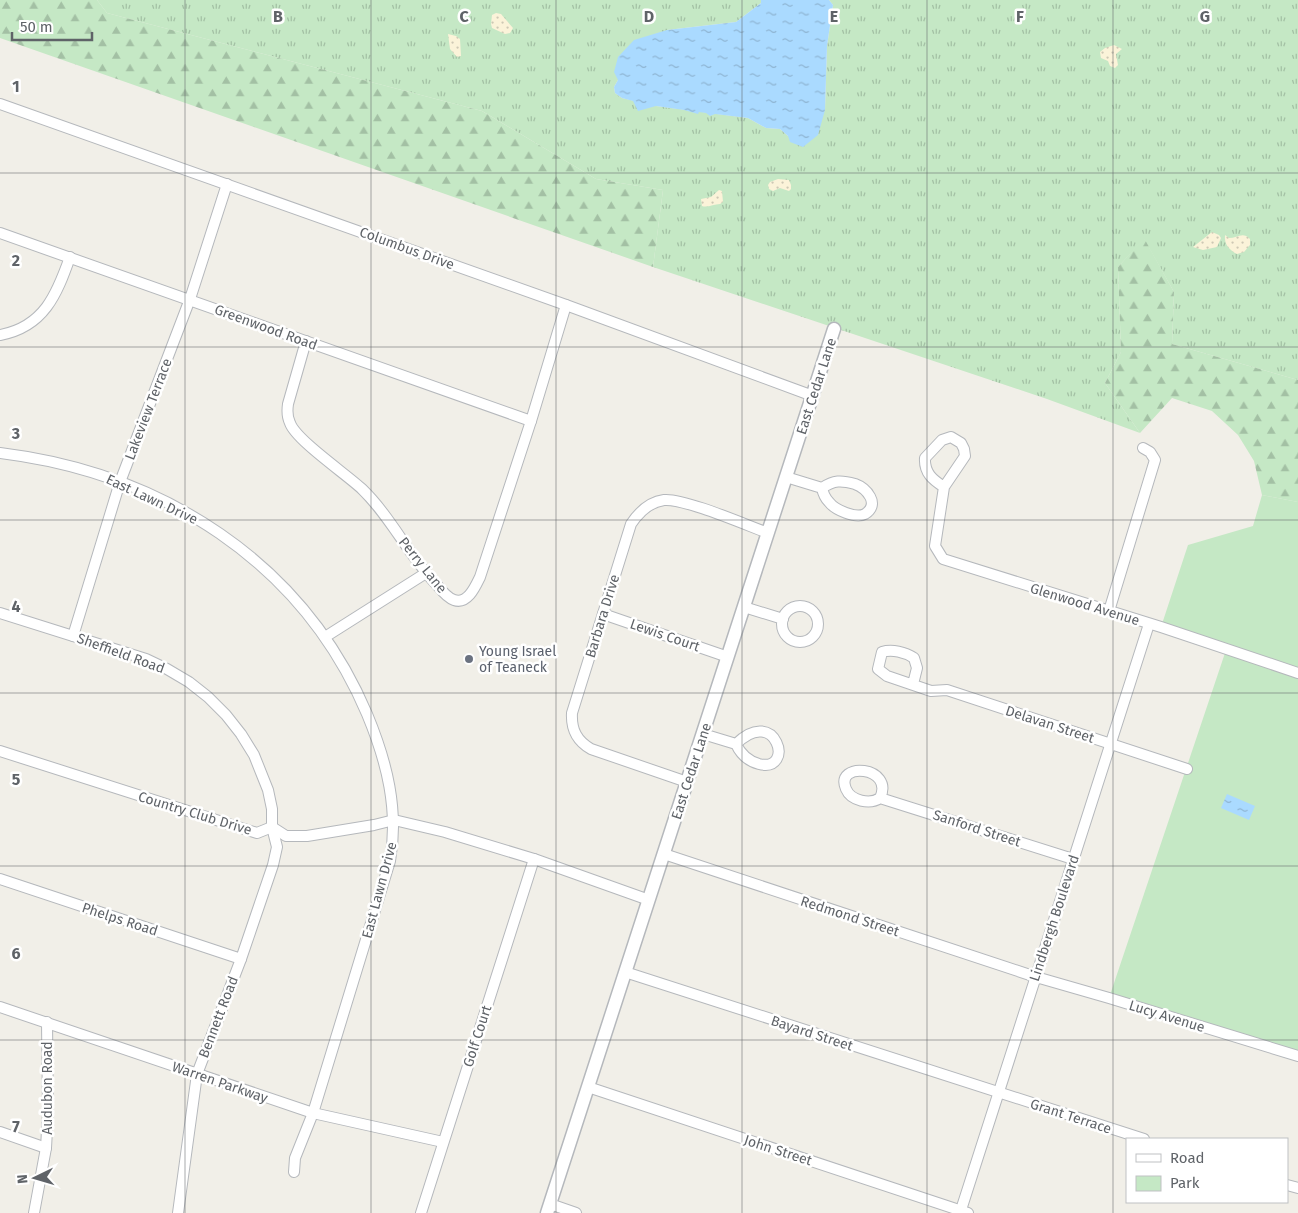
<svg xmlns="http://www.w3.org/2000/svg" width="1298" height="1213" viewBox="0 0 1298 1213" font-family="'Fira Sans',sans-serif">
<defs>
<pattern id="grass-tufts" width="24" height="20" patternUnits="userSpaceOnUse" patternTransform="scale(1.25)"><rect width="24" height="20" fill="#c5e8c5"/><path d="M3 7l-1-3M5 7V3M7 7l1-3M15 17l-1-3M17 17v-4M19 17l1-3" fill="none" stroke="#a3c0a4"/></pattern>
<pattern id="forest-firs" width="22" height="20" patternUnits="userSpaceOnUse" patternTransform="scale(1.25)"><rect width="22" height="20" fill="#c5e8c5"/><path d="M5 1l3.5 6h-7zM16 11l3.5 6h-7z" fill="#a3c0a4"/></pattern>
<pattern id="sand-dots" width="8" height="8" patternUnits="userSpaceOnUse" patternTransform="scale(1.25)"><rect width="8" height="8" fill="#fbf3d9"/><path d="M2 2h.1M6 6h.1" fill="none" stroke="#cec8b4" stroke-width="1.8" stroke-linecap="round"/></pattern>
<pattern id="water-ripples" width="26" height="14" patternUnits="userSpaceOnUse" patternTransform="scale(1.25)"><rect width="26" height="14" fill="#aadaff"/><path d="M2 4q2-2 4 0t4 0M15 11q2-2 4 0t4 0" fill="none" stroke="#8eb4d2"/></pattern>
</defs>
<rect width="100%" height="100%" fill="#f1efe8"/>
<path fill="url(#grass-tufts)" d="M 97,0 L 761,0 L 761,3 L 736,22 L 667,30 L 618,80 L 614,87 L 615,93 L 622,98 L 656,106 L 748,118 L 766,128 L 780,129 L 788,136 L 825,110 L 827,46 L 833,5 L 829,0 L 1298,0 L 1298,380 L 1172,344 L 1174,292 L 1144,239 L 1118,267 L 1121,352 L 1105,383 L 1140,433 L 1047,399 L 653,267 L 663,190 L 596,179 L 482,111 L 107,13 Z"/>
<g fill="url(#forest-firs)">
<path d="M 0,0 L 97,0 L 107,13 L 482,111 L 596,179 L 663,190 L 653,267 L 0,38 Z"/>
<path d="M 1144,238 L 1174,292 L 1172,344 L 1298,380 L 1298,502 L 1262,495 L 1254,461 L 1238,435 L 1212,411 L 1172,398 L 1140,433 L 1105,383 L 1121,352 L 1118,267 Z"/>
</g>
<g fill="url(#sand-dots)">
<path d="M 496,13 L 501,14 L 513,28 L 510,33 L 505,34 L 492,28 L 491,24 L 492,15 Z"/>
<path d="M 448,34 L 456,36 L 460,39 L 461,56 L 457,57 L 450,49 Z"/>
<path d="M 1114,45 L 1122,49 L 1116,54 L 1118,65 L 1115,68 L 1110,66 L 1108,61 L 1101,58 L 1100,52 L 1105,48 Z"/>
<path d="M 778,179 L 789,180 L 791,185 L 791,189 L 789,191 L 780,188 L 773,191 L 769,189 L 768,185 L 770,182 Z"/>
<path d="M 719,190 L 722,191 L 723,202 L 720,204 C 714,204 707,208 702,206 L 701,199 L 711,197 Z"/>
<path d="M 1212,232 L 1219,235 L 1221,238 L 1217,247 L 1203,250 L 1193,247 Z"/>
<path d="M 1225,235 L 1229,238 C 1237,238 1243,231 1250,239 L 1250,245 L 1244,252 L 1237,254 C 1229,250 1224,244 1225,235 Z"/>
</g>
<path fill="#c5e8c5" d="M 1262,495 L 1298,502 L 1298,1056 L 1109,998 L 1226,650 L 1161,627 L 1188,545 L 1253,526 Z"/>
<g fill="url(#water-ripples)">
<path d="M 761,0 L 829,0 L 833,5 L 827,46 L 825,110 L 818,135 L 803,147 L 790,142 L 788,136 L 780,129 L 766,128 L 748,118 L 715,114 L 710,116 L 706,113 L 699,112 L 698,114 L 684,110 L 656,106 L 638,111 L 633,101 L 622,98 L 615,93 L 614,87 L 618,80 L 614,72 L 618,57 L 634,40 L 667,30 L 736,22 L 761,3 Z"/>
<path d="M 1227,794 L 1255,806 L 1249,820 L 1221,808 Z"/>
</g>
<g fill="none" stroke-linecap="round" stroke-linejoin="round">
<defs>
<g id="minor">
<path d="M 0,104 L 566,305 L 813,396"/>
<path d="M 0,233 L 531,421"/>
<path d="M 0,335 C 44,327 57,294 70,257"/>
<path d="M 306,341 L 288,404 C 287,411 287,417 290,423 C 296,440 346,474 362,489 C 391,517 409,556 437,585 C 441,590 448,598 454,600 C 468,605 476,585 480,577 L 531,421 L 566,305"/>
<path d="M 0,453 C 162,473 302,561 367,714 C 387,762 399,810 390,861 L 313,1113 L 295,1158 L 294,1172"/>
<path d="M 786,477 L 822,488 C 834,480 841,480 855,484 C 866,488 881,504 865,514 C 856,519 835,510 829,502 C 825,498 823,493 822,488"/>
<path d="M 944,487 C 933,480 924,473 925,458 L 942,440 L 951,437 L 961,443 L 964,449 L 965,456 L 944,487 L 935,546 L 943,559 L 1161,627 L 1298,673"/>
<circle cx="800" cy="624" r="18"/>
<path d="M 744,607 L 783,619"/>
<path d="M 1109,611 L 1155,460 L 1150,452 L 1143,448"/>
<path d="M 0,613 L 146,659 L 167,669 L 189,682 L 208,697 L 226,715 L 241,734 L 254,755 L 268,790 L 272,809 L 272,827 L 277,847 L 273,865 L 241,959 L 197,1074 L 178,1213"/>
<path d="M 603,614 L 728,657"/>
<path d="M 73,636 L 120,482 L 190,299 L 227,184"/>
<path d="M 325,637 L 426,573"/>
<path d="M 913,684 L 917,668 L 914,658 C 905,652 892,649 882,652 L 878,669 L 887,676 L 931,691 L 947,690 L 1187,769"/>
<path d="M 703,734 L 736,744 C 741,755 748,761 759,764 C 796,773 776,704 736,744"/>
<path d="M 0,751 L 257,833 L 272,827 L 286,836 L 307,836 L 374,825 L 394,820 L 445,832 L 534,859 L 649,900"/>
<path d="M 687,782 L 591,749 C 577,741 571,730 572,713 L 631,524 C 639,512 649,502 664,500 C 684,498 746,525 768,533"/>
<path d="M 880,798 C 895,766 834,761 846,789 C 851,801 870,805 880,798 L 1073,859"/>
<path d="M 664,854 L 1036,977 L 1109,998 L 1298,1056"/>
<path d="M 0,879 L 241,959"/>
<path d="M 625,972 L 1144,1139"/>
<path d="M 0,1007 L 313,1113 L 443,1142"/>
<path d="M 588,1087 L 968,1213"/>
<path d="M 0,1132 L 46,1148"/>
<path d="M 1287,1185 L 1298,1188"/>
<path d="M 550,1204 L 576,1213"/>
<path d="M 34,1213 L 46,1148 L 48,1112 L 47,1022"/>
<path d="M 421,1213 L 534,859"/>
<path d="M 960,1213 L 1149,624"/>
</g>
<path id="tertiary" d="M 547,1213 L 834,329"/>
</defs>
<use href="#minor" stroke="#b5b8bc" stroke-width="12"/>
<use href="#tertiary" stroke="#b5b8bc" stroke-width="15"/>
<use href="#minor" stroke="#fff" stroke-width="10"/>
<use href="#tertiary" stroke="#fff" stroke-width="12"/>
</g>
<path fill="none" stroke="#5f6368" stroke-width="1" stroke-opacity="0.55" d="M 185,0 L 185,1213M 371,0 L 371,1213M 556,0 L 556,1213M 742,0 L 742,1213M 927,0 L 927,1213M 1113,0 L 1113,1213M 0,173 L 1298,173M 0,347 L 1298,347M 0,520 L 1298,520M 0,693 L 1298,693M 0,866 L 1298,866M 0,1040 L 1298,1040"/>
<circle fill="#6b7280" stroke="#fff" stroke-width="2" cx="469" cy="659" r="5"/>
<g text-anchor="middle" stroke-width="5" stroke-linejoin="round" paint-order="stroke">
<g font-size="14" fill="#5f6368" stroke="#fff">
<text transform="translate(407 248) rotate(20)" y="5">Columbus Drive</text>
<text transform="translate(266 327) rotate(20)" y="5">Greenwood Road</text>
<text transform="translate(816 386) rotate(-72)" y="5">East Cedar Lane</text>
<text transform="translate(148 409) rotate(-69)" y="5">Lakeview Terrace</text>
<text transform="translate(152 499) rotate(25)" y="5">East Lawn Drive</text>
<text transform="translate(423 565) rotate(51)" y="5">Perry Lane</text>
<text transform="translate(1085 604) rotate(17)" y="5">Glenwood Avenue</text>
<text transform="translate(602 616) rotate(-73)" y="5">Barbara Drive</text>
<text transform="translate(665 635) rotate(19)" y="5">Lewis Court</text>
<text transform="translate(121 653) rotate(20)" y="5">Sheffield Road</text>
<text transform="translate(1050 724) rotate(18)" y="5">Delavan Street</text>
<text transform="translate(691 771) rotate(-72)" y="5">East Cedar Lane</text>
<text transform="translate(195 813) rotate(17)" y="5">Country Club Drive</text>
<text transform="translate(977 828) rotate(18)" y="5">Sanford Street</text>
<text transform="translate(379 890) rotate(-75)" y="5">East Lawn Drive</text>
<text transform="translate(850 916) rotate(18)" y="5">Redmond Street</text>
<text transform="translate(1054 918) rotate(-72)" y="5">Lindbergh Boulevard</text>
<text transform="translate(120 919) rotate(18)" y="5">Phelps Road</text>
<text transform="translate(1167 1016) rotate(17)" y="5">Lucy Avenue</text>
<text transform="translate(218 1017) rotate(-69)" y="5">Bennett Road</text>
<text transform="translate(812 1033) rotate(18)" y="5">Bayard Street</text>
<text transform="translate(477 1036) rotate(-72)" y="5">Golf Court</text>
<text transform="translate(220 1082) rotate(19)" y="5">Warren Parkway</text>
<text transform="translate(47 1088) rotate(-90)" y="5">Audubon Road</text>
<text transform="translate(1071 1116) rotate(18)" y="5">Grant Terrace</text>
<text transform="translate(778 1150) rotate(18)" y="5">John Street</text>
</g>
<g font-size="14" fill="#5b616d" stroke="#fff" text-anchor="start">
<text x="479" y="656">Young Israel<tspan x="479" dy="16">of Teaneck</tspan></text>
</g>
</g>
<g font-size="16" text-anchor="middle" font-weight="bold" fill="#5f6368" stroke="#fff" stroke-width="5" stroke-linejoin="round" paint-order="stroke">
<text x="278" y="22">B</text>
<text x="464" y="22">C</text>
<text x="649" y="22">D</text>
<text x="834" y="22">E</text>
<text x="1020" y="22">F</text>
<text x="1205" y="22">G</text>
<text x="16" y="92">1</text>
<text x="16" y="266">2</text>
<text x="16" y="439">3</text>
<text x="16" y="612">4</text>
<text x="16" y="785">5</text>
<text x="16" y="959">6</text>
<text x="16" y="1132">7</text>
</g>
<rect x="1126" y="1138" width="162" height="65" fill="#ffffff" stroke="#bfc1c3"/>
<rect x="1136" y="1154" width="25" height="8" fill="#ffffff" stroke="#bfc1c3"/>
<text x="1170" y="1163" font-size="15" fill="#5f6368">Road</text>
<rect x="1136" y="1176" width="25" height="15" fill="#c5e8c5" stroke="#bfc1c3"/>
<text x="1170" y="1188" font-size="15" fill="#5f6368">Park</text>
<g transform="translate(35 1178) rotate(265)" stroke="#ffffff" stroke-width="4" paint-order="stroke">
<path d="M0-4L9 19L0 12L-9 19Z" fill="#5f6368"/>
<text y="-8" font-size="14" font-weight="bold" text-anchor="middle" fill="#5f6368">N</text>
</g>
<path d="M12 32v8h80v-8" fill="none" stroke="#5f6368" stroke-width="2.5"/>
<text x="20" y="32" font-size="15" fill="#5f6368" stroke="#ffffff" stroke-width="4" paint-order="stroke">50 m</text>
</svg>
